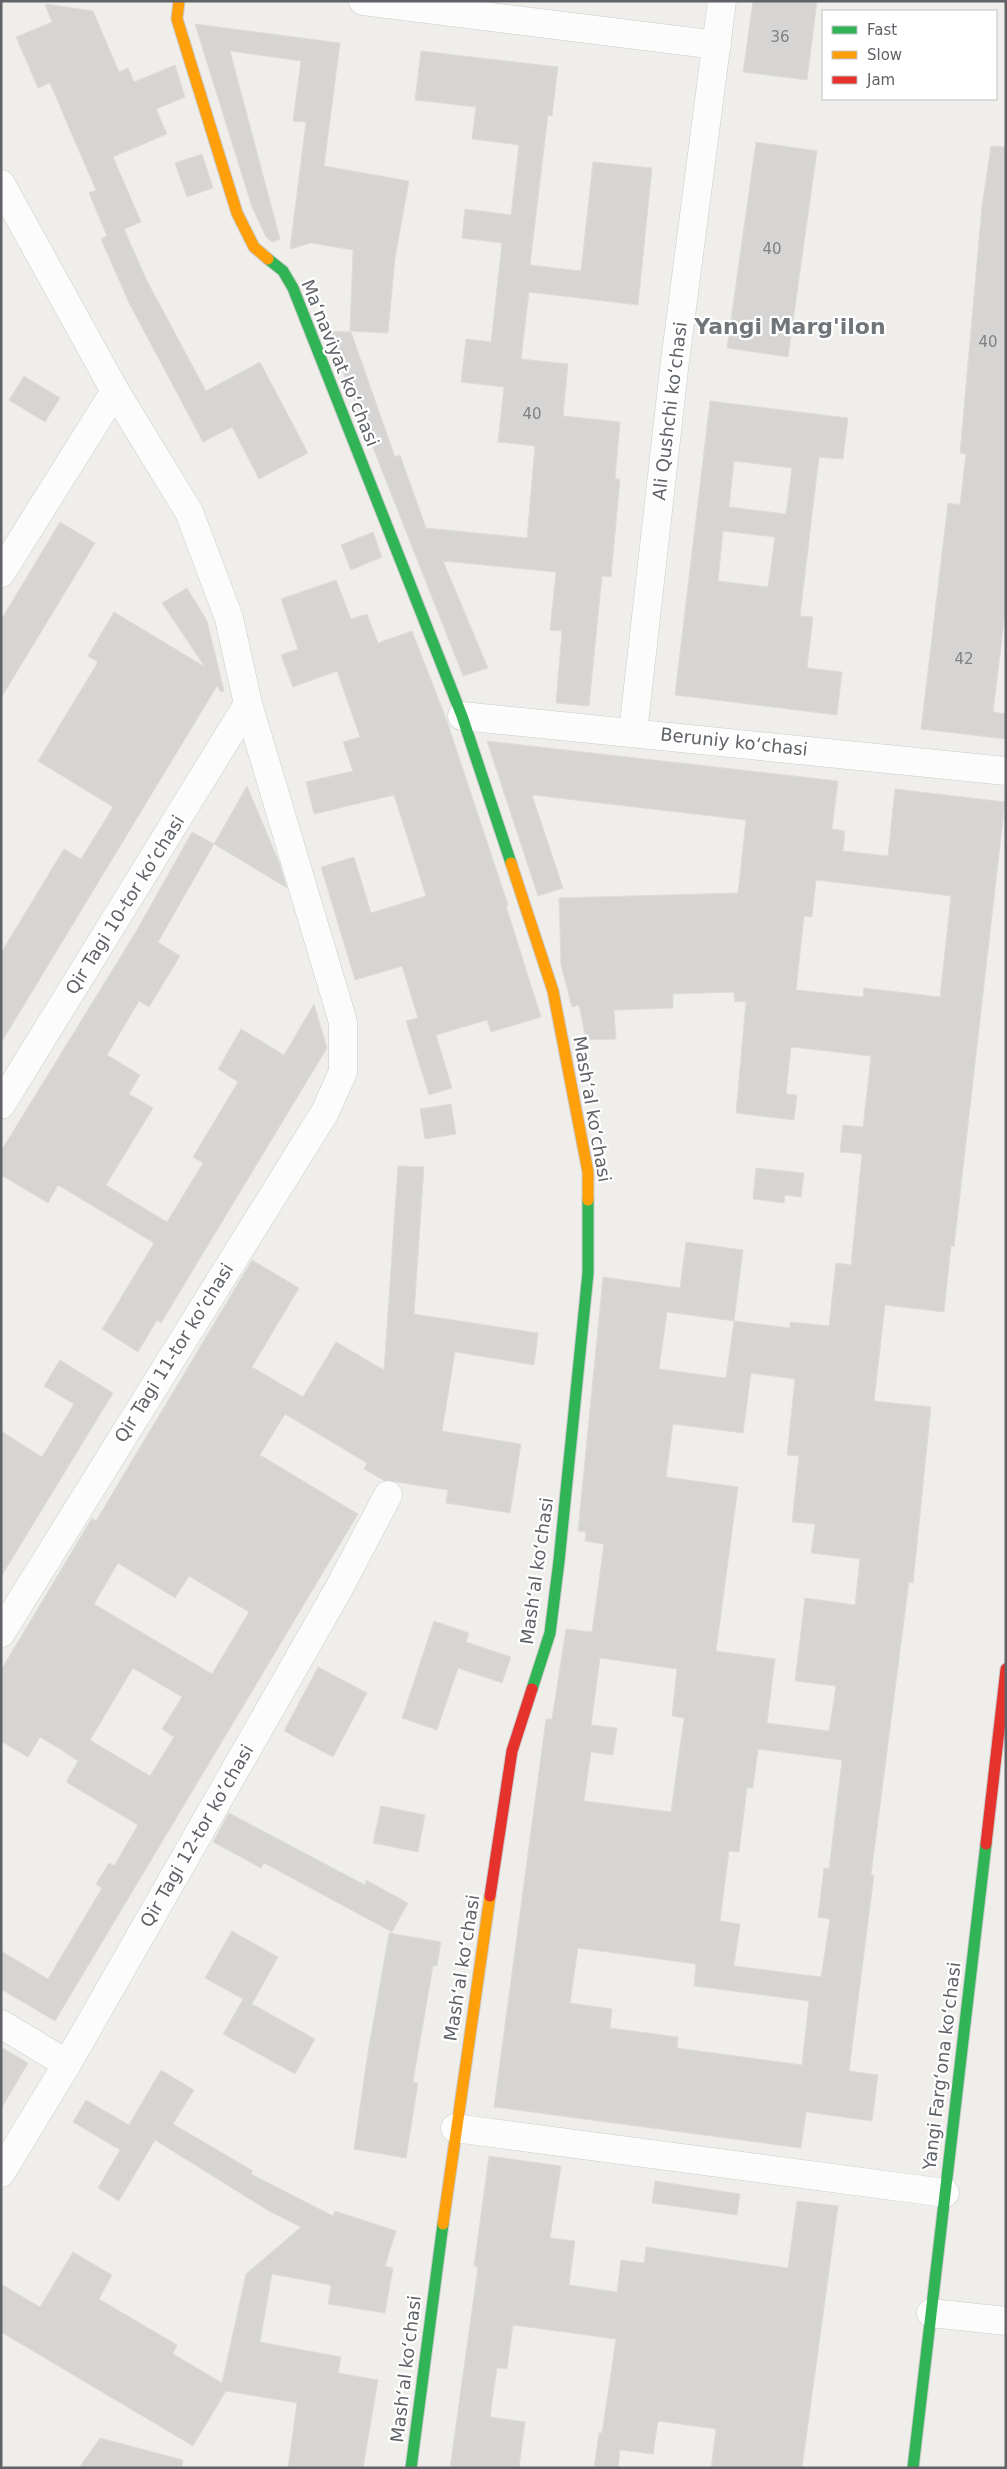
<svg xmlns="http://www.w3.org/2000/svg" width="1007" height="2469" viewBox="0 0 1007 2469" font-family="'DejaVu Sans',sans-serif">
<rect width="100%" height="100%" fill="#efeeea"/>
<g fill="#d6d5d3" stroke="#deddd9" fill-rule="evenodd">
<path d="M 753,1 L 817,1 L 807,80 L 743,72 Z"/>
<path d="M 45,4 L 93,11 L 119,72 L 128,68 L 134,82 L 175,65 L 185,97 L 156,109 L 167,134 L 113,157 L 141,222 L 124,229 L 147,281 L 206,391 L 260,362 L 308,453 L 259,479 L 232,427 L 203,442 L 129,303 L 101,239 L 107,236 L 89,193 L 96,190 L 76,144 L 50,83 L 38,88 L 16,37 L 52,22 Z"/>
<path d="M 195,24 L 340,43 L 324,166 L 409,181 L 395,258 L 388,333 L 350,331 L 353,250 L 311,243 L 290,249 L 306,122 L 293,121 L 301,61 L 230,51 L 280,239 L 272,242 L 266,237 L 252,207 Z"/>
<path d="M 421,51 L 558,67 L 552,116 L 548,115 L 530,265 L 581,271 L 593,162 L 652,168 L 638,305 L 529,292 L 521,359 L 568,364 L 563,416 L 620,422 L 615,479 L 620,479 L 611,577 L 602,576 L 589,706 L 556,703 L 562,631 L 550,630 L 556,572 L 443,561 L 488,668 L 463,676 L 327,331 L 351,332 L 395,457 L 400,455 L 426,528 L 527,538 L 535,446 L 498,442 L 504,387 L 461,382 L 466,339 L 491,342 L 502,243 L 462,238 L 465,209 L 511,215 L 519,145 L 472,139 L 476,107 L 415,100 Z"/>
<path d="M 756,142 L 817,151 L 788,357 L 727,348 Z"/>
<path d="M 991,146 L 1006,147 L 1006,605 L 993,712 L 1006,714 L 1006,739 L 921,729 L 948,503 L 960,505 L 966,454 L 960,453 L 982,206 Z"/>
<path d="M 202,154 L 213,188 L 187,197 L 175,163 Z"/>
<path d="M 24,376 L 60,398 L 45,422 L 9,400 Z"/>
<path d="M 710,401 L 848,418 L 843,459 L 819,457 L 800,616 L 813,617 L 807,668 L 842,672 L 837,715 L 675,695 ZM 734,461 L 792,468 L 786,514 L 729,507 ZM 723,531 L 775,537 L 768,587 L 718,581 Z"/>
<path d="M 60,522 L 95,543 L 1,698 L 1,620 Z"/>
<path d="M 373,532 L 382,557 L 351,570 L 341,545 Z"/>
<path d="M 336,580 L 351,619 L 367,614 L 378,643 L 412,631 L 447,721 L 508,905 L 506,906 L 541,1017 L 491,1032 L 487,1020 L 436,1035 L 452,1088 L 429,1095 L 406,1021 L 418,1018 L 402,966 L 355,980 L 321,867 L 354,857 L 371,913 L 426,896 L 394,795 L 314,814 L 306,782 L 353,771 L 343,742 L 360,737 L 337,671 L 293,687 L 281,655 L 298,649 L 281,599 Z"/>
<path d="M 187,588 L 207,621 L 224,691 L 221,692 L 217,686 L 1,1043 L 1,953 L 64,849 L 81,859 L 113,807 L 38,761 L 98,662 L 88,656 L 114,612 L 205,667 L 162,603 Z"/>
<path d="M 487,741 L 838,781 L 832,829 L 845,831 L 843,851 L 888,856 L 895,789 L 1005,802 L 954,1247 L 951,1246 L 944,1312 L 885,1305 L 874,1401 L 931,1407 L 913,1583 L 909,1582 L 871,1875 L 874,1875 L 849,2071 L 878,2075 L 872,2121 L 806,2112 L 801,2148 L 494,2107 L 546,1719 L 552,1719 L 566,1629 L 592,1632 L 604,1544 L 585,1541 L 586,1532 L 578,1531 L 603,1277 L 680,1288 L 686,1242 L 743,1250 L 734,1321 L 790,1328 L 790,1322 L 829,1326 L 836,1263 L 851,1265 L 862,1154 L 840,1152 L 843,1125 L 863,1127 L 871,1056 L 791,1047 L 786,1094 L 797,1095 L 794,1120 L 736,1113 L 746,1001 L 735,1002 L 734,992 L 673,994 L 673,1008 L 614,1010 L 616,1039 L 586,1040 L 579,1005 L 572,1007 L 561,965 L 559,898 L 738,893 L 746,820 L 532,795 L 563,888 L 538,896 ZM 816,880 L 951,896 L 940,997 L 864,988 L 863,997 L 796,990 L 804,916 L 812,917 ZM 667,1312 L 734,1321 L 726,1378 L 659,1369 ZM 751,1373 L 795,1379 L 787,1455 L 799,1456 L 792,1522 L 815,1524 L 811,1553 L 860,1559 L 855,1605 L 805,1598 L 795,1681 L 836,1686 L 829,1731 L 767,1723 L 775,1659 L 716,1651 L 738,1487 L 666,1477 L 673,1424 L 743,1433 ZM 600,1658 L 677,1669 L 672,1716 L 684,1718 L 671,1812 L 584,1801 L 591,1752 L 613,1755 L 617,1728 L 591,1725 ZM 758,1749 L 842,1760 L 829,1869 L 824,1868 L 818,1917 L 830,1919 L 821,1977 L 734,1966 L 740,1924 L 720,1921 L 729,1851 L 739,1852 L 747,1788 L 753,1788 ZM 578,1948 L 696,1964 L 694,1986 L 809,2001 L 802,2065 L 677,2048 L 678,2037 L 610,2028 L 612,2009 L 570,2003 Z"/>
<path d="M 247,786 L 279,862 L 287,888 L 214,844 Z"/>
<path d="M 192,832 L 214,844 L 158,942 L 180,956 L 149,1007 L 139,1001 L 107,1055 L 140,1075 L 129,1094 L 153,1108 L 106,1185 L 167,1222 L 203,1163 L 193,1157 L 238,1082 L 218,1069 L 241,1029 L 284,1055 L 314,1004 L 327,1048 L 161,1323 L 157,1320 L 138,1352 L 102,1329 L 154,1243 L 58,1185 L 48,1203 L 1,1175 L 1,1151 L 137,930 Z"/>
<path d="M 451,1104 L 456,1134 L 425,1139 L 420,1109 Z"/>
<path d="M 398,1166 L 424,1167 L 414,1314 L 538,1333 L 534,1365 L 455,1352 L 442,1431 L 521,1444 L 510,1513 L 446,1503 L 448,1490 L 383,1480 L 364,1469 L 367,1463 L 285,1414 L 260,1455 L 358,1514 L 55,2021 L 1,1989 L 1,1951 L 48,1979 L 102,1888 L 96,1884 L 109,1863 L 114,1866 L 138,1825 L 66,1782 L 78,1761 L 60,1749 L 40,1737 L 28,1757 L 1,1741 L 1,1670 L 92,1518 L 96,1521 L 252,1260 L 299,1288 L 252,1367 L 303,1397 L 336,1342 L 384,1370 ZM 118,1563 L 175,1598 L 189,1576 L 249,1612 L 212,1674 L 94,1604 ZM 133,1668 L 182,1697 L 162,1729 L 174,1737 L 150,1776 L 90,1740 Z"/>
<path d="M 756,1168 L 804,1173 L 801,1197 L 785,1195 L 784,1203 L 753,1199 Z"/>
<path d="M 60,1360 L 113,1393 L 1,1577 L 1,1431 L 42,1457 L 74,1404 L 44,1386 Z"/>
<path d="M 434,1621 L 469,1633 L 466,1642 L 511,1657 L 502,1683 L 458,1668 L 437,1730 L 402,1718 Z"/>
<path d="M 318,1667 L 367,1693 L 333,1757 L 284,1731 Z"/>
<path d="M 381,1806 L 425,1815 L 418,1852 L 373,1843 Z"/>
<path d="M 229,1813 L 365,1885 L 366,1880 L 408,1903 L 392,1932 L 264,1863 L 261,1868 L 213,1842 Z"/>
<path d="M 232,1931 L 278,1957 L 252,2004 L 315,2039 L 295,2074 L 223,2034 L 243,1999 L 205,1978 Z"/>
<path d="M 389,1933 L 441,1942 L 437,1966 L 433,1966 L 413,2082 L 418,2083 L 406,2158 L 354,2149 L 368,2052 Z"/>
<path d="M 1,2047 L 28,2063 L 1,2109 Z"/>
<path d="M 161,2070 L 194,2090 L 173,2124 L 253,2171 L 251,2174 L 333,2216 L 335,2211 L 396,2231 L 385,2266 L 393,2268 L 385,2313 L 328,2304 L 331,2285 L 272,2274 L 260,2342 L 341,2357 L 338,2373 L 378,2380 L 363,2468 L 288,2468 L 297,2403 L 226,2391 L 193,2446 L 1,2332 L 1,2284 L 40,2307 L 73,2252 L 112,2275 L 99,2299 L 177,2345 L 173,2354 L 222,2383 L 246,2274 L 301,2227 L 269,2211 L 155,2140 L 119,2201 L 98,2188 L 120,2150 L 73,2122 L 86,2100 L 129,2125 Z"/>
<path d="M 489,2156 L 561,2166 L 550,2238 L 575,2241 L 569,2285 L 617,2292 L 621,2260 L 644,2263 L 646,2247 L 788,2268 L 797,2201 L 838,2206 L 802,2468 L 711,2468 L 716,2429 L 658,2421 L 653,2454 L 620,2450 L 618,2468 L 594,2468 L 599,2433 L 602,2433 L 616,2339 L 513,2325 L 507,2369 L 497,2368 L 490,2417 L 525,2422 L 519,2468 L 450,2468 L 478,2267 L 474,2266 Z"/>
<path d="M 655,2181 L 740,2194 L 737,2215 L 652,2203 Z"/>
<path d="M 100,2438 L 183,2460 L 182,2468 L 79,2468 Z"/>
</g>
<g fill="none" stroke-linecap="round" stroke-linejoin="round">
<defs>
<g id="street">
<path d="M 363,1 L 717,45"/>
<path d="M 1,184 L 115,391 L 189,512 L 229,618 L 248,704 L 343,1022 L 343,1072 L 325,1112 L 1,1633"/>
<path d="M 1,573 L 115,391"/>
<path d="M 462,716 L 1006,771"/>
<path d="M 633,732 L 674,369 L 722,1"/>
<path d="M 1,1105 L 248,704"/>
<path d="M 1,2024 L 67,2064"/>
<path d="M 455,2128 L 945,2193"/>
<path d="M 1,2173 L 67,2064 L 338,1590 L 388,1495"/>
<path d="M 931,2313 L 1006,2321"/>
</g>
<g id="fast">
<path d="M 268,259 L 283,271 L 293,288 L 462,716 L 511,863"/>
<path d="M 532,1689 L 550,1633 L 559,1561 L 588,1273 L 588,1200"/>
<path d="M 411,2468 L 443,2224"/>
<path d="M 913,2468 L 986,1844"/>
</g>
<g id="slow">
<path d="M 179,1 L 177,19 L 237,213 L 254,247 L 268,259"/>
<path d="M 511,863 L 553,991 L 588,1172 L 588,1200"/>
<path d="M 443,2224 L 490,1896"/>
</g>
<g id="jam">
<path d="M 986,1844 L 1006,1669"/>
<path d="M 490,1896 L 512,1751 L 532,1689"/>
</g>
</defs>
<use href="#street" stroke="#cbcccc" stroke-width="29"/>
<use href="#fast" stroke="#cacacb" stroke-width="13"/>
<use href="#slow" stroke="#cacacb" stroke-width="13"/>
<use href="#jam" stroke="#cacacb" stroke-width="13"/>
<use href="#street" stroke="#fdfcfc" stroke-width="28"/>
<use href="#fast" stroke="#30b455" stroke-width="11"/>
<use href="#slow" stroke="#ff9f0a" stroke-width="11"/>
<use href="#jam" stroke="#e5322d" stroke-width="11"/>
</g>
<g text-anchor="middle" stroke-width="4.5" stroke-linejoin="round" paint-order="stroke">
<g font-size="15" fill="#7e8184">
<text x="780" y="42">36</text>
<text x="772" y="254">40</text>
<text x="988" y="347">40</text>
<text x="532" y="419">40</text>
<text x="964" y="664">42</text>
</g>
<g font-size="18" fill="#5f6368" stroke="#fff">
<text transform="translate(340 363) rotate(68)" y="6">Maʻnaviyat koʻchasi</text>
<text transform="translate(670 411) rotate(-83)" y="6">Ali Qushchi koʻchasi</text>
<text transform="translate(734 742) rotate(6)" y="6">Beruniy koʻchasi</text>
<text transform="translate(125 905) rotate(-58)" y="6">Qir Tagi 10-tor koʼchasi</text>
<text transform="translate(592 1109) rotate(80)" y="6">Mashʻal koʻchasi</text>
<text transform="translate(174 1353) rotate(-58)" y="6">Qir Tagi 11-tor koʼchasi</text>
<text transform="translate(537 1571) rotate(-82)" y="6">Mashʻal koʻchasi</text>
<text transform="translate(197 1836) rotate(-60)" y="6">Qir Tagi 12-tor koʼchasi</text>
<text transform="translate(462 1968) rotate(-81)" y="6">Mashʻal koʻchasi</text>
<text transform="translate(942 2066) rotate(-83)" y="6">Yangi Fargʻona koʻchasi</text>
<text transform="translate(406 2369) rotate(-83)" y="6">Mashʻal koʻchasi</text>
</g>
<g font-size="22" font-weight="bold" fill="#70757a" stroke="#fff">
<text x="790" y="334">Yangi Marg'ilon</text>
</g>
</g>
<rect width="1007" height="2469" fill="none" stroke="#5f6368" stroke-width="5"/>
<rect x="822" y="10" width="175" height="90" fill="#ffffff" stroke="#bfc1c3"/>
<rect x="832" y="26" width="25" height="8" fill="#30b455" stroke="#bfc1c3"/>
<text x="867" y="35" font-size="15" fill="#5f6368">Fast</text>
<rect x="832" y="51" width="25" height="8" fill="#ff9f0a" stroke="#bfc1c3"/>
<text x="867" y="60" font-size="15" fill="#5f6368">Slow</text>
<rect x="832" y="76" width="25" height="8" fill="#e5322d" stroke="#bfc1c3"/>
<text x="867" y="85" font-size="15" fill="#5f6368">Jam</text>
</svg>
